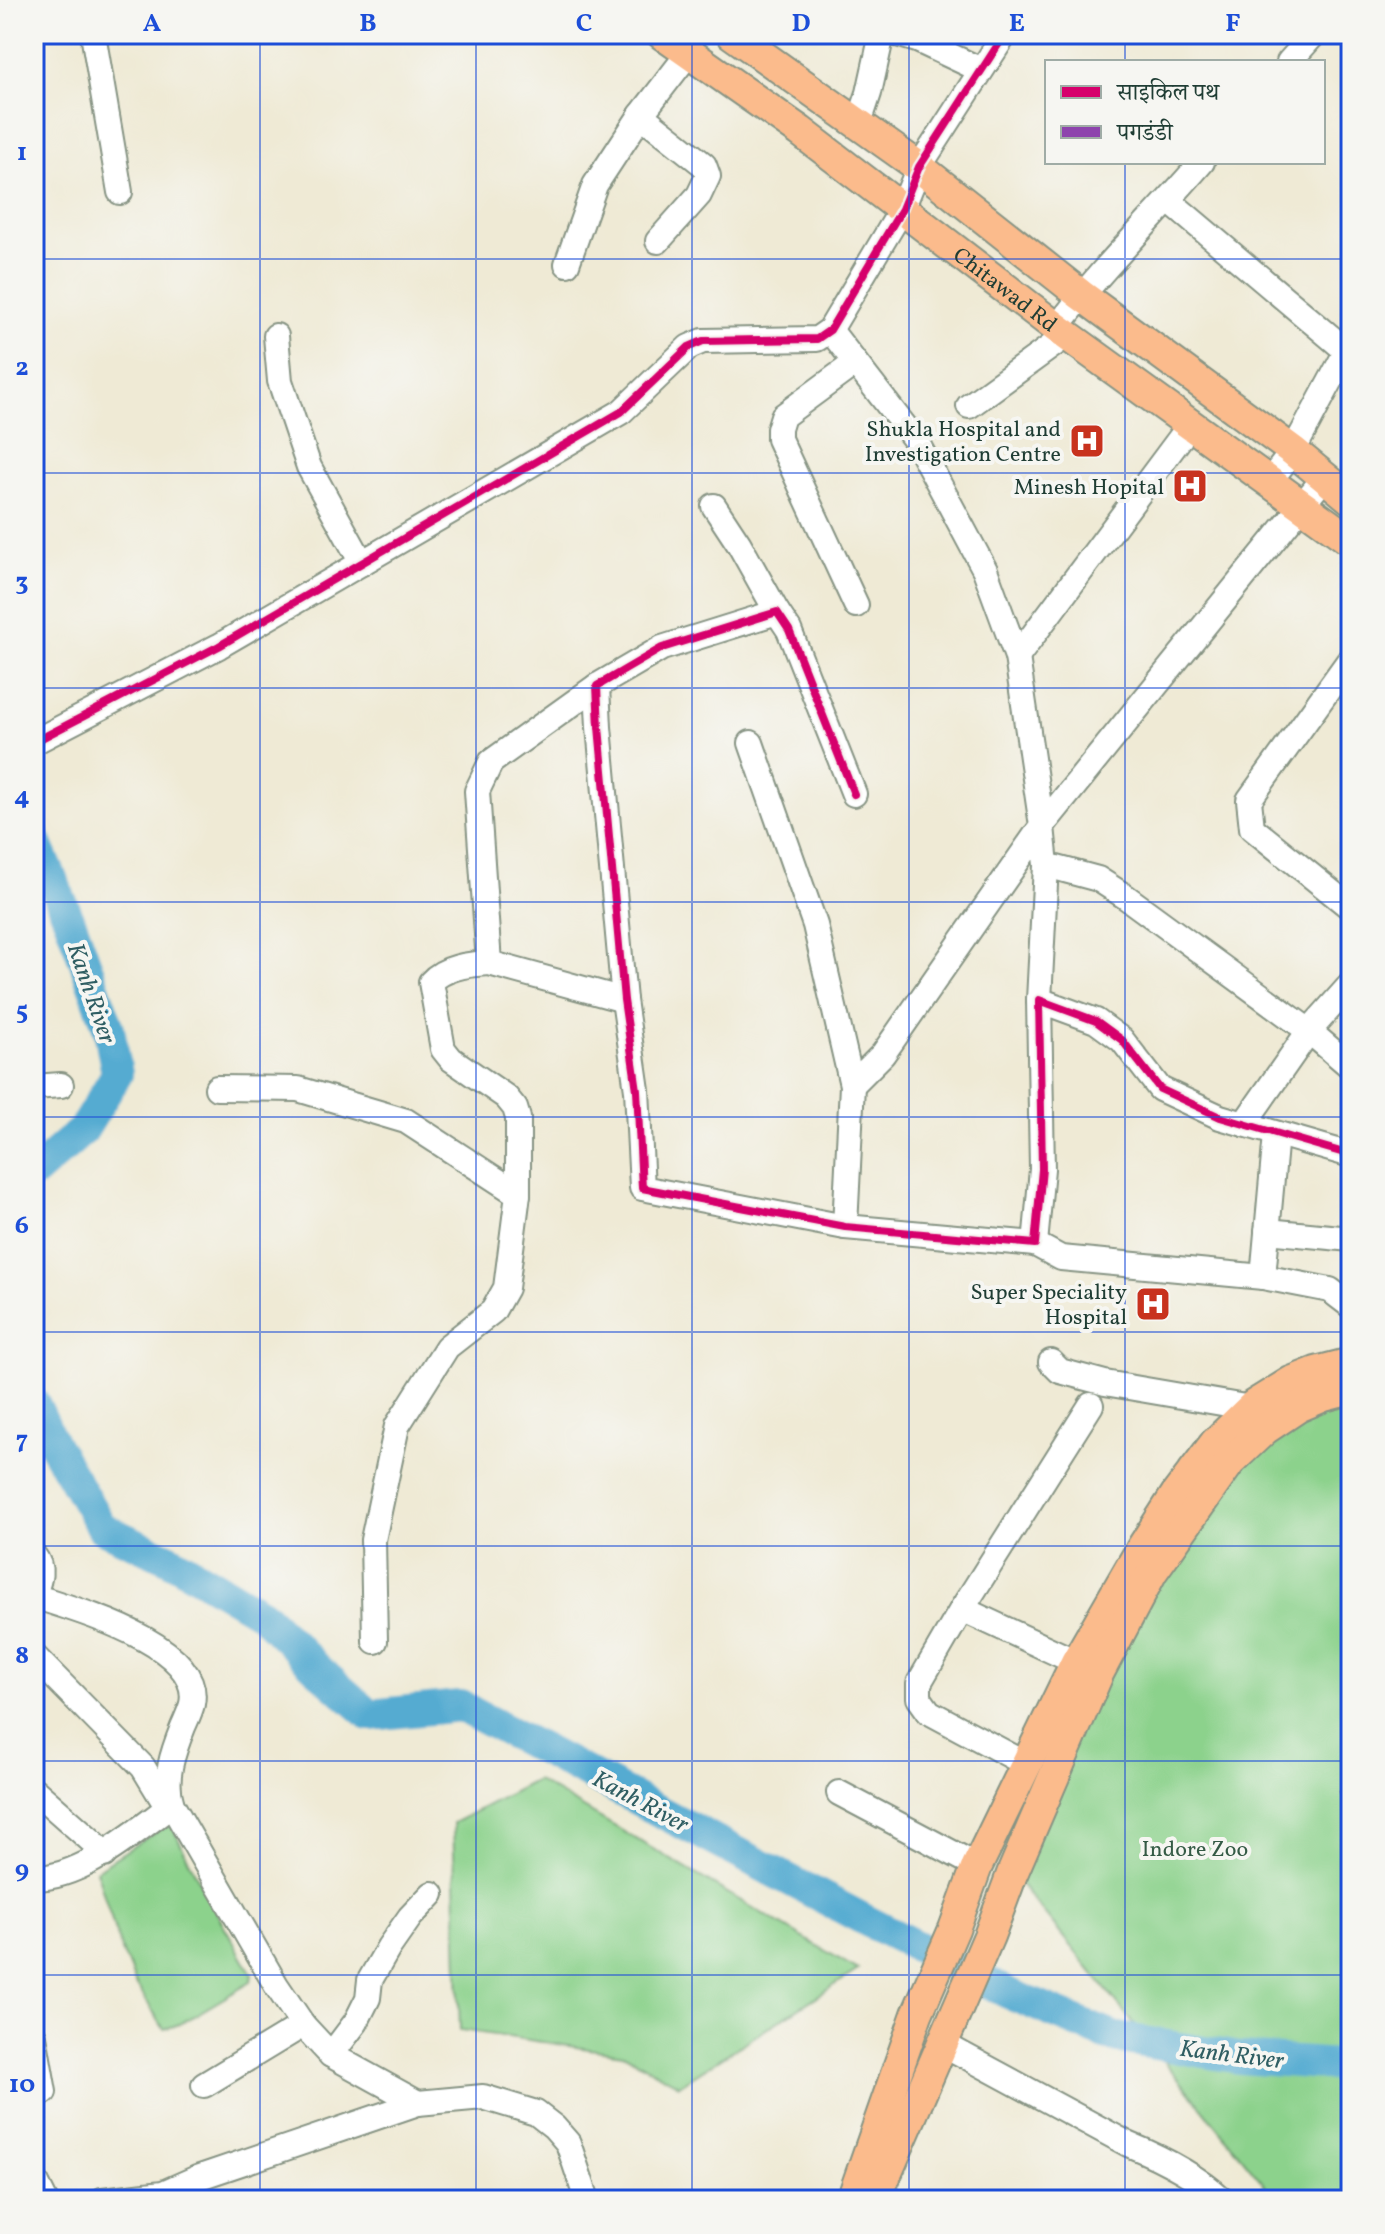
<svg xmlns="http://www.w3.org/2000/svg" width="1385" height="2234" viewBox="0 0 1385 2234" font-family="Vollkorn,'Noto Serif Devanagari',serif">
<rect width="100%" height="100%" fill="#f6f6f2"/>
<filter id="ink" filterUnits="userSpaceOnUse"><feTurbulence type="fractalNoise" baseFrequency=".0125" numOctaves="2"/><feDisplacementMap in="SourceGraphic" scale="16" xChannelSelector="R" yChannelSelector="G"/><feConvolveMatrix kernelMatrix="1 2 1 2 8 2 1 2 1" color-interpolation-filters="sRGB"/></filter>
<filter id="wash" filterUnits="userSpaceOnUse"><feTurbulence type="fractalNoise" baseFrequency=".006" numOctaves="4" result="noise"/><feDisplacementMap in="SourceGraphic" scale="32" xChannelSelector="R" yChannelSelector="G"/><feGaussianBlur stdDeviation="1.8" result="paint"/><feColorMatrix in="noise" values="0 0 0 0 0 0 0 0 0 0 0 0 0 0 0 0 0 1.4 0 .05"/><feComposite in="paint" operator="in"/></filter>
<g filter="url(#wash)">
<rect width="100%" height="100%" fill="#efead5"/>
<g fill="#8cd28c" stroke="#568860" stroke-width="2">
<path d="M 1351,1389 L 1351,2200 L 1275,2200 L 1272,2194 L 1012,1874 L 1098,1674 L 1230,1462 Z"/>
<path d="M 536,1780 L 858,1970 L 679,2085 L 623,2054 L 460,2030 L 453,1823 Z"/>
<path d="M 171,1824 L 204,1891 L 252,1974 L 251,1982 L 180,2024 L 164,2029 L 136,1984 L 119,1943 L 96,1870 L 162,1828 Z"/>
</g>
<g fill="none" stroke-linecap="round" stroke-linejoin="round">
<g stroke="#54abd1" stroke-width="32">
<path d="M 34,837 L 72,926 L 109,1029 L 117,1074 L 83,1130 L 34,1173"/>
<path d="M 34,1403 L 53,1444 L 102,1528 L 170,1559 L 261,1613 L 322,1673 L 370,1715 L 460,1706 L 867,1921 L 1014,1996 L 1113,2037 L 1240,2058 L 1351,2066"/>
</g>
</g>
</g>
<g filter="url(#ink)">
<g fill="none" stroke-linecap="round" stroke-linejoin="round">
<defs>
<g id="minor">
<path d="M 93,34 L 120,192"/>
<path d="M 897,34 L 917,40 L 981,70"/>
<path d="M 1289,62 L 1314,34"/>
<path d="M 641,115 L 704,165 L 708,176 L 699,195 L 658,241"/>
<path d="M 859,123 L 869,93 L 882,34"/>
<path d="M 1169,201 L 1348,352"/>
<path d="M 567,264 L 595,185 L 641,115 L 688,54"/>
<path d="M 1057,328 C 1100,269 1154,218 1202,162"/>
<path d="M 830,330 L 916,441 L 985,570 L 1017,657 L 1042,826 L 883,1054 L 852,1085"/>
<path d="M 276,336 L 280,381 L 309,467 L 362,563"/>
<path d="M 855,363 L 783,416 L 779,429 L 779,439 L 856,605"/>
<path d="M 969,406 L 1067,335"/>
<path d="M 1269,482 L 1293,451 L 1351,343"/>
<path d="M 714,506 L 739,544 L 777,612"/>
<path d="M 1017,657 L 1190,425"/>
<path d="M 1351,658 L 1249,800 L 1252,828 L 1351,908"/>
<path d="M 36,741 L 219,646 L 621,412 L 689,347 L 703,341 L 817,339 L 830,330 L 902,209 L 919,167 L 1005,34"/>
<path d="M 751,743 L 815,925 L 852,1085 L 845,1227"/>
<path d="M 854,794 L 789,630 L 777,612 L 662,648 L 597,686 L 599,727 L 624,1000 L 637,1090 L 642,1188 L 845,1227 L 1035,1244 L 1042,1169 L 1039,1000 L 1096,1021 L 1122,1040 L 1160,1089 L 1220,1117 L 1351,1155"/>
<path d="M 1046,865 L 1098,879 L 1126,897 L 1309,1031 L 1351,1067"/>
<path d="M 489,963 L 477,791 L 491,762 L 597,686"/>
<path d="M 1039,1000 L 1046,865 L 1042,826 L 1324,478"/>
<path d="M 34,1087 L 61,1085"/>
<path d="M 217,1088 L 298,1089 L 406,1121 L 518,1194 L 506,1288 L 493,1311 L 447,1347 L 397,1426 L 373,1540 L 375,1641"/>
<path d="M 1244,1124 L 1309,1031 L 1351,984"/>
<path d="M 518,1194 L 518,1118 L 515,1108 L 506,1097 L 451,1059 L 443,1049 L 431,982 C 444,967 469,964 489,963 L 624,1000"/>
<path d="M 1267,1231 L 1351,1239"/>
<path d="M 1035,1244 L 1061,1258 L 1263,1277 L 1330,1290 L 1351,1306"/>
<path d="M 1263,1277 L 1276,1134"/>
<path d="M 1051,1362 L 1060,1371 L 1105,1383 L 1251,1408"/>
<path d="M 34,1556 C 44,1568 39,1581 34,1594"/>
<path d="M 34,1596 C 75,1610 204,1644 192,1704 C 190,1712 186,1720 183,1727 C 173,1752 163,1779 172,1805 L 276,1985 L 303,2025 L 331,2055 L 418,2103"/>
<path d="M 962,1609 L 1091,1405"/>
<path d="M 34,1656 L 143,1767 L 168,1808"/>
<path d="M 1026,1764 L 929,1712 L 919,1698 L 919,1683 L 962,1609 L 1076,1662"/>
<path d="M 34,1790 L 94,1843 L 104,1855"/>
<path d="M 839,1793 L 977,1866"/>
<path d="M 34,1878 C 83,1878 134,1832 172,1805"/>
<path d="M 34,2036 L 44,2092 L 34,2098"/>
<path d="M 943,2044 L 1128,2144 C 1162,2158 1196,2175 1223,2200"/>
<path d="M 331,2055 L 356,2022 L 368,1998 L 370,1980 L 389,1947 L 410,1917 L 432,1894"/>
<path d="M 204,2085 L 303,2025"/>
<path d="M 34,2178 L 45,2200"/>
<path d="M 102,2200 L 163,2193 L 197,2178 L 418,2103 L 483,2097 L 536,2113 L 554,2127 L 568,2143 L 587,2200"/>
</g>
<g id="major">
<path id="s1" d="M 662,34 L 800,131 L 1057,328 L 1351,541"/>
<path d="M 732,34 L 919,167 L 1081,295 L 1293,451 L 1351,499"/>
<path d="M 852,2200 L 917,2014 L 954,1929 L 977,1866 L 1076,1662 L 1143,1546 L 1177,1493 L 1215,1443 L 1254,1405 L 1291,1382 L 1316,1372 L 1351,1363"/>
<path d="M 875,2200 L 989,1936 L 1012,1874 L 1098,1674 L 1152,1572 L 1230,1462 L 1265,1429 L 1298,1407 L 1324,1396 L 1351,1389"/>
</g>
</defs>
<use href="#minor" stroke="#879484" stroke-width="28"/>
<use href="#major" stroke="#879484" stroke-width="34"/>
<use href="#minor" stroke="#fff" stroke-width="24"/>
<use href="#major" stroke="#fbbb8c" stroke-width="30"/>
<path stroke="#8e44ad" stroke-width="6" stroke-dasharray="12 6" stroke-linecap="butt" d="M 1351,1790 L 1339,1794 L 1351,1813"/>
<defs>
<g id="cycleway">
<path d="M 36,741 L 219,646 L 621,412 L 689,347 L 703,341 L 817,339 L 830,330 L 902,209 L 919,167 L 1005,34"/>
<path d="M 854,794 L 789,630 L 777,612 L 662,648 L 597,686 L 599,727 L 624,1000 L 637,1090 L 642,1188 L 845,1227 L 1035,1244 L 1042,1169 L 1039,1000 L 1096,1021 L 1122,1040 L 1160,1089 L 1220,1117 L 1351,1155"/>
</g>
</defs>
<use href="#cycleway" stroke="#f6f6f2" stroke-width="13"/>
<use href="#cycleway" stroke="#d6006c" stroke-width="8"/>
</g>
</g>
<path fill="none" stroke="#1d4ed8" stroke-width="2" stroke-opacity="0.55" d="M 260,34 L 260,2200M 476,34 L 476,2200M 692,34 L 692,2200M 909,34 L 909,2200M 1125,34 L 1125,62M 1125,162 L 1125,2200M 34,259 L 1351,259M 34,473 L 1351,473M 34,688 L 1351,688M 34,902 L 1351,902M 34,1117 L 1351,1117M 34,1332 L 1351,1332M 34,1546 L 1351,1546M 34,1761 L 1351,1761M 34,1975 L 1351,1975"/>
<defs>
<symbol id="hospital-square" viewBox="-11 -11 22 22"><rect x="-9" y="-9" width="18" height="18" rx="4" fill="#c8321e" stroke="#f6f6f2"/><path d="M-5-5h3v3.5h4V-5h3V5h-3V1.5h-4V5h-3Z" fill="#fff"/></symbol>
</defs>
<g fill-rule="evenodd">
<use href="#hospital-square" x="1067" y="421" width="40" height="40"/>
<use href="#hospital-square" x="1170" y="466" width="40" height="40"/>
<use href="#hospital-square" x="1133" y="1284" width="40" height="40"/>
</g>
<g text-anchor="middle" stroke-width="8" stroke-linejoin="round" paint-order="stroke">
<g font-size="22" fill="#1f3d34" stroke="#f6f6f2">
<text dy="8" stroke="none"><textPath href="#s1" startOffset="428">Chitawad Rd</textPath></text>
</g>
<g font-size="22" fill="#1f3d34" stroke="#f6f6f2" text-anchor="end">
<text x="1061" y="436">Shukla Hospital and<tspan x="1061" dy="25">Investigation Centre</tspan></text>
<text x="1164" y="494">Minesh Hopital</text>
<text x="1127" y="1299">Super Speciality<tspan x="1127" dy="25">Hospital</tspan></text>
</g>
<g font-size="22" fill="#355b46" stroke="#f6f6f2">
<text x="1195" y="1856">Indore Zoo</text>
</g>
<g font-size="24" font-style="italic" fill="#2f5e63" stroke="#f6f6f2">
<text transform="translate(92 993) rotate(71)" y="8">Kanh River</text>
<text transform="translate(641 1801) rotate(28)" y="8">Kanh River</text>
<text transform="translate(1232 2054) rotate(7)" y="8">Kanh River</text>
</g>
</g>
<rect width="1385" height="2234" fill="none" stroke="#f6f6f2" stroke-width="88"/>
<rect x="1045" y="60" width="280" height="104" fill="#f6f6f2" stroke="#a0aca6" stroke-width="2"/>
<rect x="1061" y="86" width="40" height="12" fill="#d6006c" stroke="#a0aca6" stroke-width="2"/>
<text x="1117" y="100" font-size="24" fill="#1f3d34">साइकिल पथ</text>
<rect x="1061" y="126" width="40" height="12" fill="#8e44ad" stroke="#a0aca6" stroke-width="2"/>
<text x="1117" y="140" font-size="24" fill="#1f3d34">पगडंडी</text>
<rect x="44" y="44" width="1297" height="2146" fill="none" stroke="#1d4ed8" stroke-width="3"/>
<g font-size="26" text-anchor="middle" font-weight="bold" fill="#1d4ed8">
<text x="152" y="31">A</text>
<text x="368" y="31">B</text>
<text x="584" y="31">C</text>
<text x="801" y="31">D</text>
<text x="1017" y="31">E</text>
<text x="1233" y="31">F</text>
<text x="22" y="160">1</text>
<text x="22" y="375">2</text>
<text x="22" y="590">3</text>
<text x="22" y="804">4</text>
<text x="22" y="1019">5</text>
<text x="22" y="1233">6</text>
<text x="22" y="1448">7</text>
<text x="22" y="1663">8</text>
<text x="22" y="1877">9</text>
<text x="22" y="2092">10</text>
</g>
</svg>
